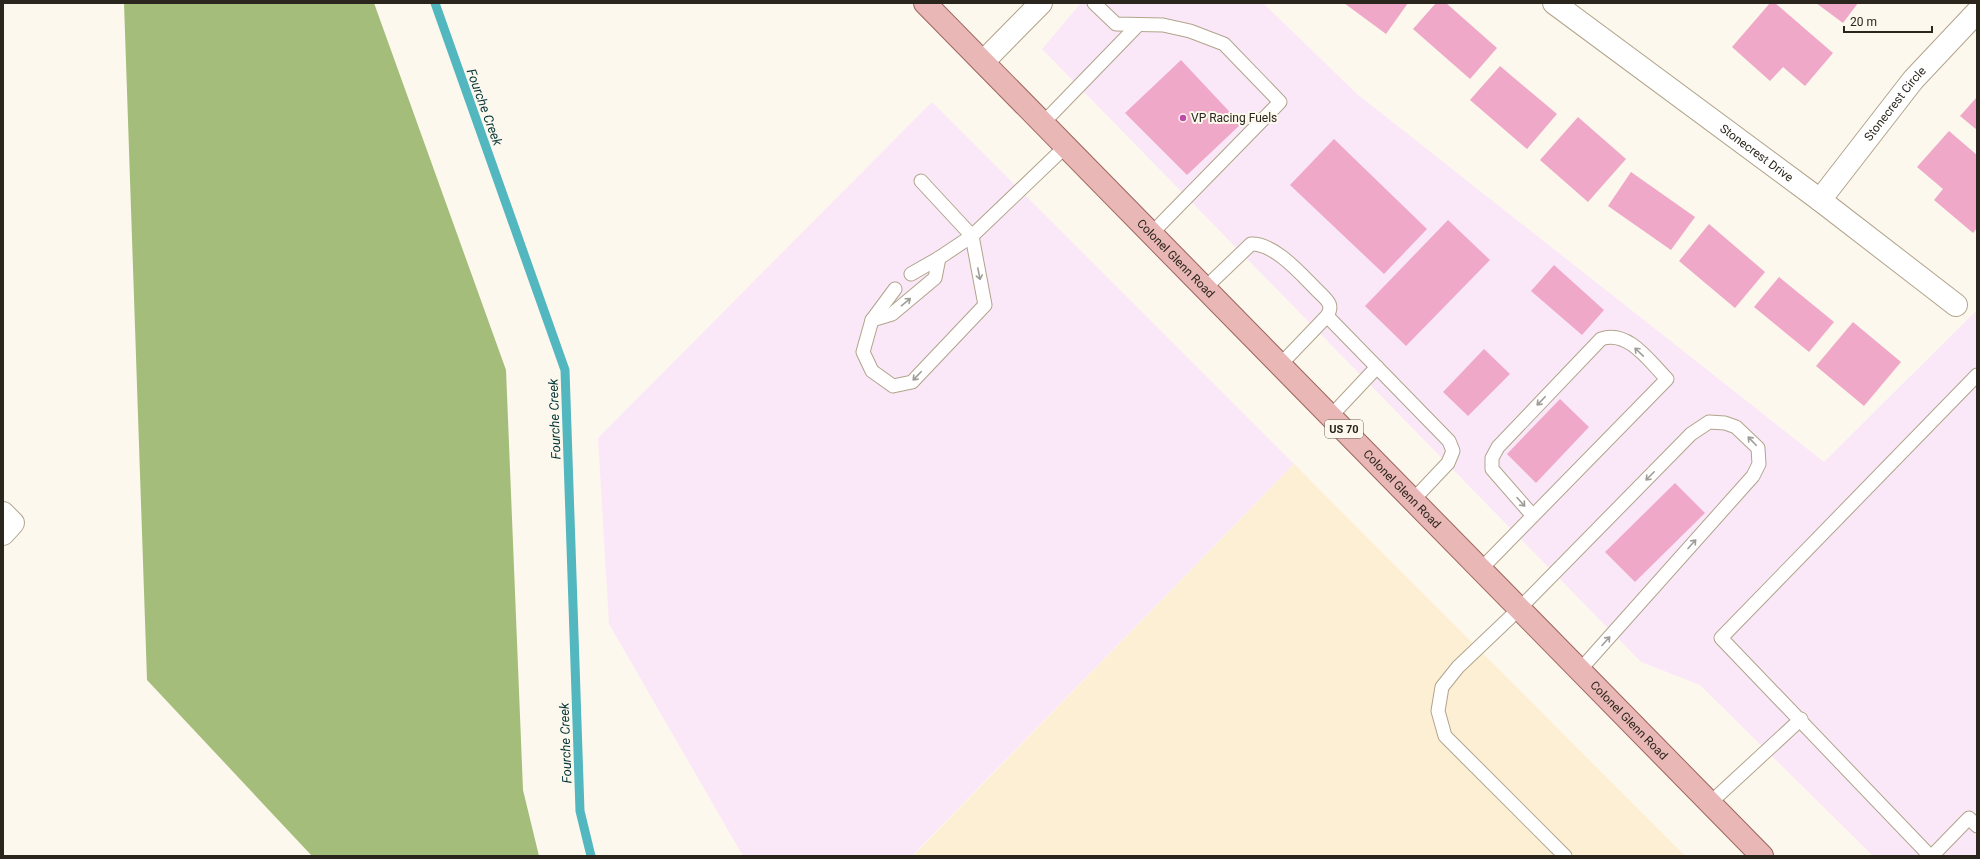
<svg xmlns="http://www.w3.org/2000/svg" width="1980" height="859" viewBox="0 0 1980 859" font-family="Roboto,sans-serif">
<rect width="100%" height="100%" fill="#fdf8ed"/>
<g fill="#fae8f9">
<path d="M 1081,3 L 1263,3 L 1357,94 L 1824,462 L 1977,310 L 1977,856 L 1873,856 L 1700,685 L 1641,662 L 1042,49 Z"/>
<path d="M 932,102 L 1294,464 L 912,856 L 743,856 L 609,624 L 598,438 Z"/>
</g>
<path fill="#fdefd4" d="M 1294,464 L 1685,856 L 913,856 Z"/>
<path fill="#a5bd7a" d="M 124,3 L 374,3 L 506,370 L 523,790 L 539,856 L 312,856 L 147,680 Z"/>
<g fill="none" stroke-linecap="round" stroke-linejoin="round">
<path stroke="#52b7bf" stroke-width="9" d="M 435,3 L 565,370 L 580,811 L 591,856"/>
</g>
<g fill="#f0a8c8">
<path d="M 1344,3 L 1408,3 L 1386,34 Z"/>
<path d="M 1436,3 L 1446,3 L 1497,48 L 1470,79 L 1413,29 Z"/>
<path d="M 1770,3 L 1775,3 L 1833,53 L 1805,86 L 1783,67 L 1770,81 L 1732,47 Z"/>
<path d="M 1816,3 L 1858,3 L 1843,23 Z"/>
<path d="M 1181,60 L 1241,124 L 1187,175 L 1125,113 Z"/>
<path d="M 1500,66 L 1557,114 L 1527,149 L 1470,100 Z"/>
<path d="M 1977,97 L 1977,130 L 1960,116 Z"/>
<path d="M 1578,117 L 1626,159 L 1588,202 L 1540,160 Z"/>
<path d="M 1949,131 L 1977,155 L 1977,228 L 1973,233 L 1934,200 L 1943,189 L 1917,167 Z"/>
<path d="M 1334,139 L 1427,229 L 1384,274 L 1290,185 Z"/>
<path d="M 1631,172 L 1695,217 L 1671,250 L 1608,206 Z"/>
<path d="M 1448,220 L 1490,260 L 1406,346 L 1365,306 Z"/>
<path d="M 1709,224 L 1765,272 L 1735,308 L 1679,261 Z"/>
<path d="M 1554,265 L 1604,310 L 1582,335 L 1531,291 Z"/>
<path d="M 1779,277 L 1834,322 L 1809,352 L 1754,307 Z"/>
<path d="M 1853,322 L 1901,362 L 1864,406 L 1816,366 Z"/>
<path d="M 1484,349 L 1510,374 L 1468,416 L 1443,392 Z"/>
<path d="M 1560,399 L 1589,427 L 1536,483 L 1507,454 Z"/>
<path d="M 1675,483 L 1705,513 L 1635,582 L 1605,552 Z"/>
</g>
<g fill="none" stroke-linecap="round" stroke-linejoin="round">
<defs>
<g id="service">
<path d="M 1094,3 L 1116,24 L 1163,25 L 1190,31 L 1224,44 L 1280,102 L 1151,234"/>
<path d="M 1043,123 L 1138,25"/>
<path d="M 911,274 L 939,258 L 972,236 L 1065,147"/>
<path d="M 895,289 L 872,320 L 863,352 L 872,371 L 893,386 L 912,382 L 985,305 L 972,236 L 921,181"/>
<path d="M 1204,289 L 1251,244 C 1276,243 1304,278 1322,295 C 1329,302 1333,306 1327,316 L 1280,365"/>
<path d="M 1327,316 L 1449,441 L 1453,451 L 1448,463 L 1414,499"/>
<path d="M 872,320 L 892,314 L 935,278 L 939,258"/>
<path d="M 1331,416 L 1377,367"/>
<path d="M 1481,569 L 1667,379 C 1650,362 1628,329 1601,339 L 1498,447 L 1492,458 L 1492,469 L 1533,516"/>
<path d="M 1710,803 L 1801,719"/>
<path d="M 1565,856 L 1445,736 L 1438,711 L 1442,687 L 1458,667 L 1520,608 L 1691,434 L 1709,422 L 1725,423 L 1736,427 L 1758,448 L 1759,464 L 1753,476 L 1580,670"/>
<path d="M 1930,856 L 1721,638 L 1977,375"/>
<path d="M 1932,856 L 1969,818 L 1977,826"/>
</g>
<g id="minor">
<path id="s1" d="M 1554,3 L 1820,200 L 1956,305"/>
<path d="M 983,62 L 1041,3"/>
<path id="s2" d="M 1820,200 L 1913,80 L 1977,12"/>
<path d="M 3,513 L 13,523 L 3,534"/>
</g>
<g id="primary">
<path id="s3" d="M 925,3 L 1762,856"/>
</g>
</defs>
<use href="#service" stroke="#b1a48b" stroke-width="15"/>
<use href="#minor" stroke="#b1a48b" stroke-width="24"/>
<use href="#primary" stroke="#9d655f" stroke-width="24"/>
<use href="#service" stroke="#fff" stroke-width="13"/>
<use href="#minor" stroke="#fff" stroke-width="22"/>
<use href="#primary" stroke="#e9b7b5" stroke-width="22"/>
</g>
<defs><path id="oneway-shaft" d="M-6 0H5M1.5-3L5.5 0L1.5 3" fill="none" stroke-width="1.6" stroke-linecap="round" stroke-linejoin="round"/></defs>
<g stroke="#a09d99">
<use href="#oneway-shaft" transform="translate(979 274) rotate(79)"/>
<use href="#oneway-shaft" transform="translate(906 302) rotate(-39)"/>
<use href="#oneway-shaft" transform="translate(1639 352) rotate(-136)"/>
<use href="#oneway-shaft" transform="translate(917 376) rotate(134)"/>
<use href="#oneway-shaft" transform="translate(1541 401) rotate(134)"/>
<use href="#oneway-shaft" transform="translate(1752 441) rotate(-134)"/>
<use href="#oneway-shaft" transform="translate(1650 476) rotate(135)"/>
<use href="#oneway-shaft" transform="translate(1521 502) rotate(48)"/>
<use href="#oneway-shaft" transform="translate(1692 544) rotate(-48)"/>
<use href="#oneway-shaft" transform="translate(1606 641) rotate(-48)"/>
</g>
<circle fill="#bd4ca8" stroke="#fdf8ed" stroke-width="1.5" cx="1183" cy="118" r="4"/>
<g text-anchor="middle" stroke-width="4" stroke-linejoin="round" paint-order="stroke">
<rect fill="#fdf8ed" stroke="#6a655b" stroke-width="1" x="1325" y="420" width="38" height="18" rx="3"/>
<g font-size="11" font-weight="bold" fill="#2b261d">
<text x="1344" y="433">US 70</text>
</g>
<g font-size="12" fill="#2b261d" stroke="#fdf8ed">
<text dy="4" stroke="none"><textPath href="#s2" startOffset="122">Stonecrest Circle</textPath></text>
<text dy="4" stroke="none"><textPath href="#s1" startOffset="252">Stonecrest Drive</textPath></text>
<text dy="4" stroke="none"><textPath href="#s3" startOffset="358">Colonel Glenn Road</textPath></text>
<text dy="4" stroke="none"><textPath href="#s3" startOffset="681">Colonel Glenn Road</textPath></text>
<text dy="4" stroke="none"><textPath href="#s3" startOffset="1005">Colonel Glenn Road</textPath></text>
</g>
<g font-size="12" fill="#2b261d" stroke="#fdf8ed" text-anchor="start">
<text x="1191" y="122">VP Racing Fuels</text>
</g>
<g font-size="13" font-style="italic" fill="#003336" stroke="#fdf8ed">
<text transform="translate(485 107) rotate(70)" y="5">Fourche Creek</text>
<text transform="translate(554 419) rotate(-92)" y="5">Fourche Creek</text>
<text transform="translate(565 743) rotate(-92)" y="5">Fourche Creek</text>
</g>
</g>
<rect width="1980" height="859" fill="none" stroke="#2b261d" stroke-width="8"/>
<path d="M1844 26v6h88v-6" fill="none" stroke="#2b261d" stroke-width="2"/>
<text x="1850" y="26" font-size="12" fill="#2b261d" stroke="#fdf8ed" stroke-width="3" paint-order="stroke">20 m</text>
</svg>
